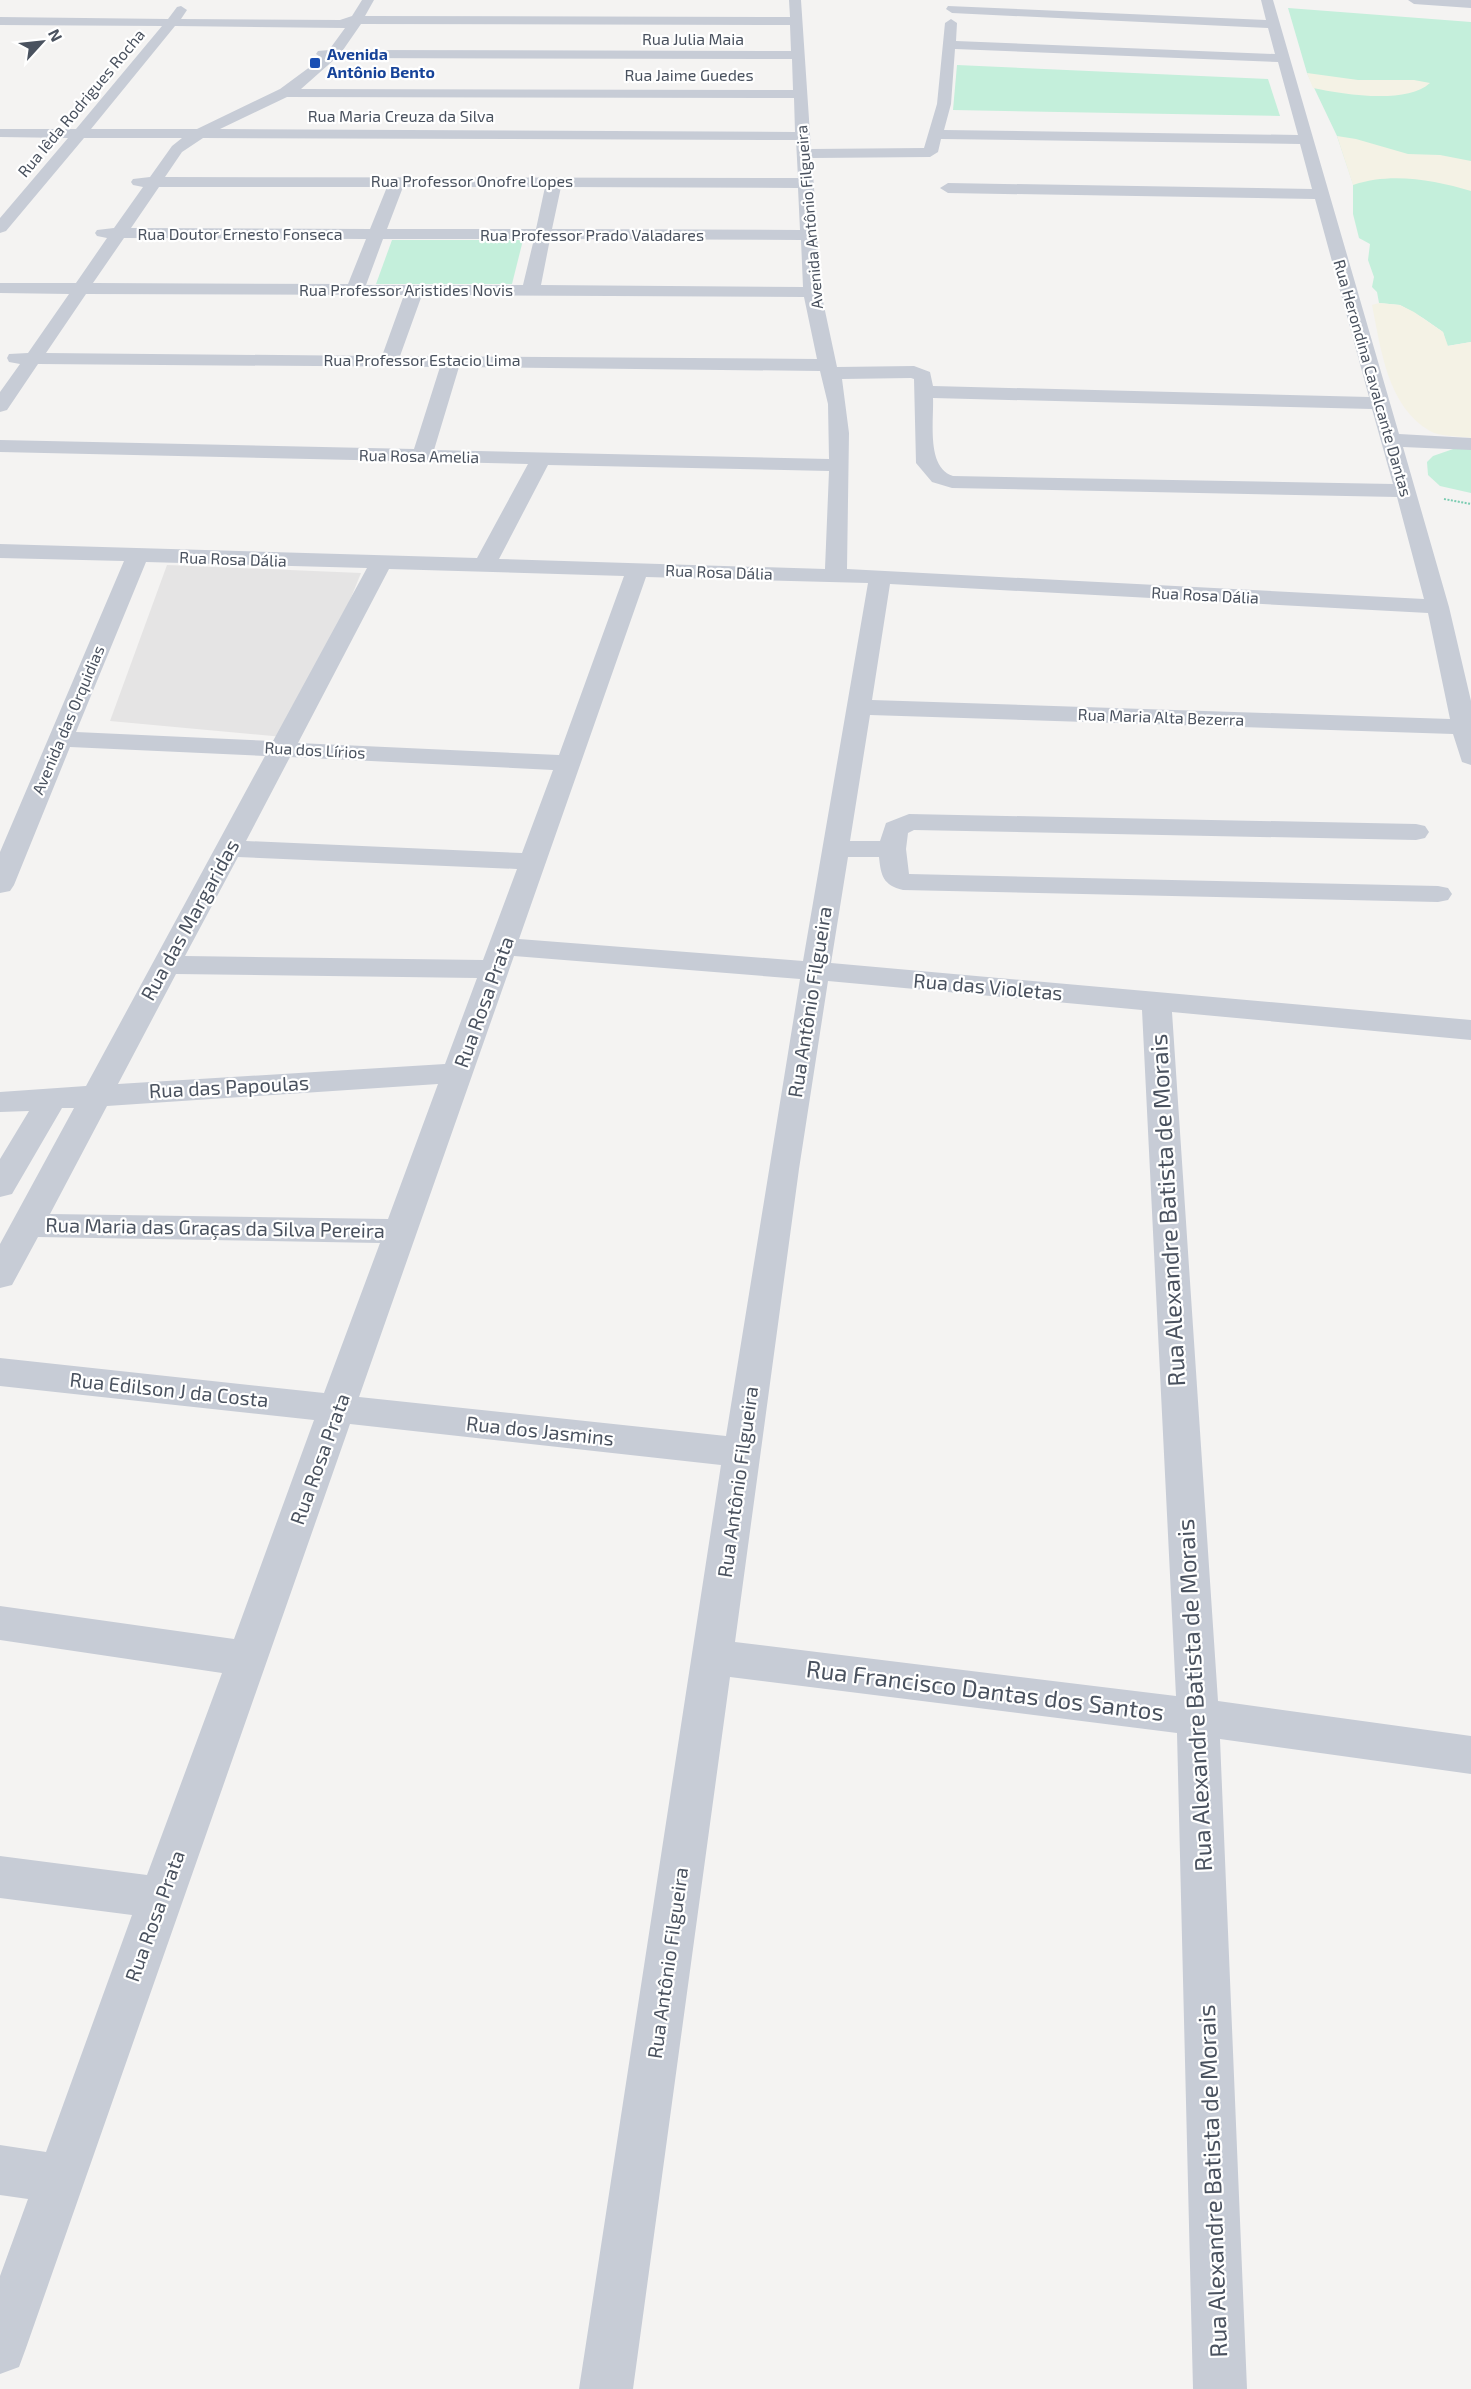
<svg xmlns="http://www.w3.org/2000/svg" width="1471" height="2389" viewBox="0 0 1471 2389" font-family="'Exo 2',sans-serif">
<rect width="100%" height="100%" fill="#f4f3f2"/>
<path fill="#e5e4e4" d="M 167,565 L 361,573 L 294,738 L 110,721 Z"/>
<g fill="#c4efdb">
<path d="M 1288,8 L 1471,22 L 1471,342 L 1447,346 L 1443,332 L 1423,318 L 1400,305 L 1379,303 L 1377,292 L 1372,287 L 1374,277 L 1368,260 L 1370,244 L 1359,238 L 1353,214 L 1353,184 L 1337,136 L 1307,73 Z"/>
<path d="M 957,65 L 1268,79 L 1280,116 L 953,110 Z"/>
<path d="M 392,240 L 523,240 L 512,284 L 376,284 Z"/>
<path d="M 1456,448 L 1471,448 L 1471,493 L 1440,486 L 1428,475 L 1427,462 L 1433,456 Z"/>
</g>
<g fill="#f4f2e5">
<path d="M 1307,73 L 1358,80 L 1414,80 L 1430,83 C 1406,105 1342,94 1313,88 Z"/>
<path d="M 1337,136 L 1356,139 L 1408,154 L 1440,155 L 1471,161 L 1471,191 C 1434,180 1391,172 1353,185 Z"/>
<path d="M 1379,303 L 1400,305 L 1414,312 L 1443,332 L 1448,346 L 1471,342 L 1471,438 C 1459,436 1440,437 1430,431 C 1387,406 1381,349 1372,305 Z"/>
</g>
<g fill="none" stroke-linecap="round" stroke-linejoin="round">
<path stroke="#7cccb2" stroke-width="2" stroke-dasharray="2 1.5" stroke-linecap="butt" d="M 1444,499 L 1471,504"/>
<g fill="#c7ccd6" fill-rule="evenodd">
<path d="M 362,0 L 374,0 L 365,16 L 790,17 L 789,0 L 801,0 L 811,149 L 924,148 L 937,104 L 945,23 L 951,19 L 957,23 L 956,41 L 1275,54 L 1268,28 L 952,13 L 946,9 L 948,6 L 1266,20 L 1261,0 L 1273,0 L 1399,434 L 1471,438 L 1471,450 L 1403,447 L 1449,607 L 1471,701 L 1471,765 L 1462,762 L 1453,734 L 870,715 L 850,841 L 880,841 L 886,823 L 909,814 L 1416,824 L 1425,826 L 1429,832 L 1425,838 L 1416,840 L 914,830 L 908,833 L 906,849 L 909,874 L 1438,886 L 1448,888 L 1452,894 L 1448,900 L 1438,902 L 903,890 C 883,885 881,876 879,857 L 848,857 L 831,963 L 1471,1020 L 1471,1040 L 1172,1012 L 1218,1701 L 1471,1736 L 1471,1774 L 1220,1739 L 1247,2389 L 1193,2389 L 1177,1733 L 730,1677 L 633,2389 L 579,2389 L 721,1465 L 350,1424 L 26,2348 L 19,2367 L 0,2374 L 0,2276 L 28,2199 L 0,2195 L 0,2145 L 46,2152 L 132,1915 L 0,1898 L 0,1856 L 147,1875 L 222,1673 L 0,1640 L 0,1606 L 234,1639 L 314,1420 L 0,1386 L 0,1358 L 324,1393 L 380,1243 L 38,1237 L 12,1285 L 0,1288 L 0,1244 L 74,1108 L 62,1108 L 12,1194 L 0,1197 L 0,1159 L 29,1111 L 0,1112 L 0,1092 L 86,1086 L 265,756 L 70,747 L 14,885 L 10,891 L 0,893 L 0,852 L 124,561 L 0,558 L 0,544 L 477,558 L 528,464 L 0,452 L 0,440 L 414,449 L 440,367 L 38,364 L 7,410 L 0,412 L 0,392 L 20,364 L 9,362 L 7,358 L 9,354 L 28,353 L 69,294 L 0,293 L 0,283 L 76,283 L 107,238 L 97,236 L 95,233 L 97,230 L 114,228 L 143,187 L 133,185 L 131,182 L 133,179 L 150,177 L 172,146 L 182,138 L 84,138 L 6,231 L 0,233 L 0,218 L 68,138 L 0,137 L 0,129 L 76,129 L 162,26 L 0,25 L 0,17 L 168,19 L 177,7 L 181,6 L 187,10 L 181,19 L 340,20 L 352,16 ZM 361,24 L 790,25 L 791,51 L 343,50 ZM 175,26 L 345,28 L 329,50 L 318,51 L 316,54 L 322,58 L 280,89 L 197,129 L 91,129 ZM 955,49 L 1278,62 L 1298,135 L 944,130 L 951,104 ZM 336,58 L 792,59 L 793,90 L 301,89 ZM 287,97 L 794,98 L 795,132 L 220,129 ZM 203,138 L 796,140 L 798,178 L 165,177 L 182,152 ZM 941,139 L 1300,144 L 1312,189 L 948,183 L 940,188 L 948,193 L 1315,199 L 1369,397 L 933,386 L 930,372 L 914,366 L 837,367 L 821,292 L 812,158 L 930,157 L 938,152 ZM 159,187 L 387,187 L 370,229 L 131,228 ZM 403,187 L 545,187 L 536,229 L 387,229 ZM 561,187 L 798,188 L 800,230 L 552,229 ZM 124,238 L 366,239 L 348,284 L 93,283 ZM 383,239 L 534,239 L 523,285 L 366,285 ZM 550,239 L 801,240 L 803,287 L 541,285 ZM 86,294 L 404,295 L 382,356 L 46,353 ZM 422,295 L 804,297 L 817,359 L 400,356 ZM 459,367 L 820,371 L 828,404 L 829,459 L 434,450 ZM 911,378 L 914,379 L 916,463 L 932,482 L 952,488 L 1397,497 L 1424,599 L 847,569 L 849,433 L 842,379 ZM 933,398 L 1372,409 L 1393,484 L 953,476 C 926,468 934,421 933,398 ZM 548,465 L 829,471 L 825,569 L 499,559 ZM 146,562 L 367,568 L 273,741 L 76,732 ZM 389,569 L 624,576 L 559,755 L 298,743 ZM 646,577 L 868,583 L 803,961 L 519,939 ZM 890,584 L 1428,613 L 1450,719 L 872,700 ZM 290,757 L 553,770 L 522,853 L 246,841 ZM 238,857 L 517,869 L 483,960 L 185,956 ZM 514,956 L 800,979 L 726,1436 L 359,1397 ZM 176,974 L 477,978 L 445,1064 L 118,1084 ZM 828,981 L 1142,1010 L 1176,1696 L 735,1642 L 799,1169 ZM 438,1084 L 388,1219 L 50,1214 L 107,1106 Z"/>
<path d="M 1408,0 L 1471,0 L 1471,8 L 1414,4 Z"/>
</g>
</g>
<rect fill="#1a4fb4" stroke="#fff" stroke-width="2" x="309" y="57" width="12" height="12" rx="3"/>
<g text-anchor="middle" stroke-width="4.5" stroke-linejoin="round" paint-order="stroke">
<g font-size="16" fill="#4a525f" stroke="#fff">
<text x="693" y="45">Rua Julia Maia</text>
<text x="689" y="81">Rua Jaime Guedes</text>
<text transform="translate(81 103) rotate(-50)" y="6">Rua Iêda Rodrigues Rocha</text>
<text x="401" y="122">Rua Maria Creuza da Silva</text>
<text x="472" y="187">Rua Professor Onofre Lopes</text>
<text transform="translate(809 217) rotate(-95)" y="6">Avenida Antônio Filgueira</text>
<text x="240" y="240">Rua Doutor Ernesto Fonseca</text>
<text x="592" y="241">Rua Professor Prado Valadares</text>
<text x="406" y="296">Rua Professor Aristides Novis</text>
<text x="422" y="366">Rua Professor Estacio Lima</text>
<text transform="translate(1373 378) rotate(74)" y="6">Rua Herondina Cavalcante Dantas</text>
<text transform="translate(419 456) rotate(1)" y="6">Rua Rosa Amelia</text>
<text transform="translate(233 559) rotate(2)" y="6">Rua Rosa Dália</text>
<text transform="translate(719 572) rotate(2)" y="6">Rua Rosa Dália</text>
<text transform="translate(1205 595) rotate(3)" y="6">Rua Rosa Dália</text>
<text transform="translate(1161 717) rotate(2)" y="6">Rua Maria Alta Bezerra</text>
<text transform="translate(68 720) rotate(-67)" y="6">Avenida das Orquidias</text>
<text transform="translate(315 750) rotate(3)" y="6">Rua dos Lírios</text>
</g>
<g font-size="16" font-weight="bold" fill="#164399" stroke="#fff" text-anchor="start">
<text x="327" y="60">Avenida<tspan x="327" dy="18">Antônio Bento</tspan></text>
</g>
<g font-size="20" fill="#4a525f" stroke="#fff">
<text transform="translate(190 920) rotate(-61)" y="7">Rua das Margaridas</text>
<text transform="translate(988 987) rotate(5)" y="7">Rua das Violetas</text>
<text transform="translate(484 1002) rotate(-70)" y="7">Rua Rosa Prata</text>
<text transform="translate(810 1002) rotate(-81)" y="7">Rua Antônio Filgueira</text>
<text transform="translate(229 1087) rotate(-3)" y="7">Rua das Papoulas</text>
<text transform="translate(215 1228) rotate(1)" y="7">Rua Maria das Graças da Silva Pereira</text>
<text transform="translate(169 1390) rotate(6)" y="7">Rua Edilson J da Costa</text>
<text transform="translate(540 1431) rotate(6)" y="7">Rua dos Jasmins</text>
<text transform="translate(320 1459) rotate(-70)" y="7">Rua Rosa Prata</text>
<text transform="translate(738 1482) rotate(-82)" y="7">Rua Antônio Filgueira</text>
<text transform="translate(155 1916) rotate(-70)" y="7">Rua Rosa Prata</text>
<text transform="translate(668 1963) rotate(-82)" y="7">Rua Antônio Filgueira</text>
</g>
<g font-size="24" fill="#4a525f" stroke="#fff">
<text transform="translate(1168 1210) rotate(-93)" y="8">Rua Alexandre Batista de Morais</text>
<text transform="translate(985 1691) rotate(7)" y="8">Rua Francisco Dantas dos Santos</text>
<text transform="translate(1195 1695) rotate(-93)" y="8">Rua Alexandre Batista de Morais</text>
<text transform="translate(1213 2181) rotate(-92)" y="8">Rua Alexandre Batista de Morais</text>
</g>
</g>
<g transform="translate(42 42) rotate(63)" stroke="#ffffff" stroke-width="4.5" paint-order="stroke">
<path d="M0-4.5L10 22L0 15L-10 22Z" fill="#4a525f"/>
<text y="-9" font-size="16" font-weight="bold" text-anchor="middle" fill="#4a525f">N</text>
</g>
</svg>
